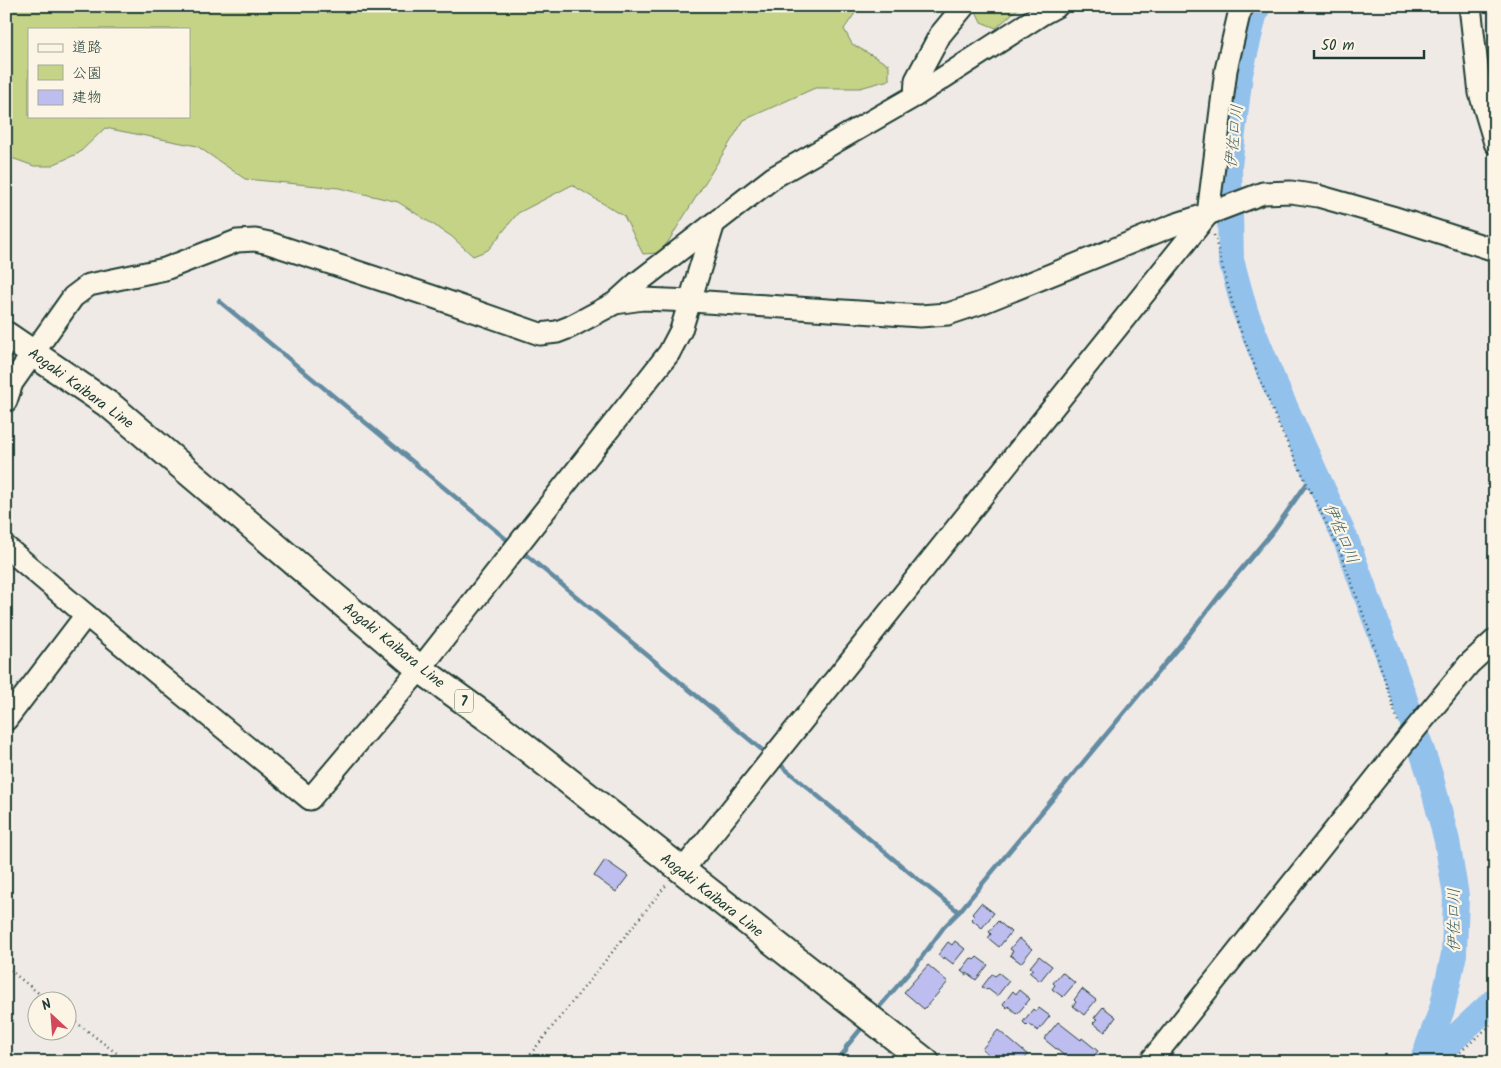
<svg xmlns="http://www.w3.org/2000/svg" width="1501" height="1068" viewBox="0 0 1501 1068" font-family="Kalam,'Klee One',sans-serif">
<rect width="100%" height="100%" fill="#f0eae7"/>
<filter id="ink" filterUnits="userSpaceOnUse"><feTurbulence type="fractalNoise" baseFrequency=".02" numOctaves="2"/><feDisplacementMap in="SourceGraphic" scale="10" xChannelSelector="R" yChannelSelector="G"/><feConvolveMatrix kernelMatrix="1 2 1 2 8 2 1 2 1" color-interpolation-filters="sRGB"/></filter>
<g filter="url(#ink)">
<g fill="#c5d387" stroke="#72885e" fill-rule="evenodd">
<path d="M 6,6 L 860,6 L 844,29 L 852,44 L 889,65 L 889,80 L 860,88 L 815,88 L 744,120 L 668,242 L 658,253 L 643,254 L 624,216 L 572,185 L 518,213 L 488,250 L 473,256 L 451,236 L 398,202 L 339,188 L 245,179 L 197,146 L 105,128 L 79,153 L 50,166 L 34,166 L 6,156 ZM 29,29 L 189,29 L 189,116 L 29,116 Z"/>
<path d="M 976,6 L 1021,6 L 996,28 L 981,22 L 975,9 Z"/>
</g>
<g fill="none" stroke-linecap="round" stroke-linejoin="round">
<g stroke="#648ca2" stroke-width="4.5">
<path d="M 219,301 L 512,544"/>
<path d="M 520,550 L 767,754"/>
<path d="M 777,762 L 909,872 L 959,912"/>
<path d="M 875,1012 L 919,961 L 944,927 L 959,912 L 1191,632 L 1218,597 L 1274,530 L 1315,472"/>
<path d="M 835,1062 L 846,1050 L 846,1047 L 864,1025"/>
</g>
<g stroke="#92c1ec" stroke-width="26">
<path d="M 1258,6 L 1254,16 L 1240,74 L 1229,166 L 1231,260 L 1245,311 L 1274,383 L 1346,540 L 1404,697 L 1430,775 L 1447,841 L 1456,896 L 1454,954 L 1442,1009 L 1422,1062"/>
<path d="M 1429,1062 L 1495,1000"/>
</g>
</g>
<g fill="#bebdef" stroke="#1f3d34">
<path d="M 605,860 L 628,876 L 616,892 L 594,876 Z"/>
<path d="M 981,903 L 994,913 L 982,928 L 971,919 L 974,916 L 972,914 Z"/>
<path d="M 998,921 L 1011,932 L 999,947 L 988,938 L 991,934 L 989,932 Z"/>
<path d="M 1019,938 L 1032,949 L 1021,963 L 1010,955 L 1013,951 L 1010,949 Z"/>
<path d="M 955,941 L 965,949 L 953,964 L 944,957 L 943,959 L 938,955 L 948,942 L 952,945 Z"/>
<path d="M 1039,956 L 1052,966 L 1040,981 L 1029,972 L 1033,969 L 1030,967 Z"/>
<path d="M 977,957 L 988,965 L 976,980 L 967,973 L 966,975 L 961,971 L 971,958 L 974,960 Z"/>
<path d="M 928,965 L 948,982 L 924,1009 L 904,992 Z"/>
<path d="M 1062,972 L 1075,983 L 1063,997 L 1052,989 L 1055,985 L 1053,983 Z"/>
<path d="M 999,973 L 1009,981 L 997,996 L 988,989 L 987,990 L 982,987 L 992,974 L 995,976 Z"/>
<path d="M 1082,989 L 1096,1000 L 1084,1015 L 1073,1006 L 1076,1002 L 1074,1000 Z"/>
<path d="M 1019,990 L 1030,999 L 1017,1014 L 1008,1006 L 1007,1008 L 1003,1004 L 1013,991 L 1016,994 Z"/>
<path d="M 1103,1007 L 1116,1017 L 1105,1032 L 1093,1023 L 1097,1019 L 1094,1018 Z"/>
<path d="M 1039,1008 L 1050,1016 L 1038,1031 L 1029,1024 L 1027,1026 L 1023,1022 L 1033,1009 L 1036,1012 Z"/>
<path d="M 1058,1022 L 1081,1040 L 1082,1038 L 1098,1051 L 1089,1062 L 1072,1062 L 1044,1039 Z"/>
<path d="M 998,1030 L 1028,1055 L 1022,1062 L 997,1062 L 982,1049 Z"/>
</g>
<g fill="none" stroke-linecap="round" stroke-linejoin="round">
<defs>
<g id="minor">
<path d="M 1470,6 L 1480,93 L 1495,143"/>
<path d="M 915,96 L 916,80 L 940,35 L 964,6"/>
<path d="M 615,303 L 637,283 L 774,177 L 915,96 L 1042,14 L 1057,6"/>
<path d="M 6,401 L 12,383 L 73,297 L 89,285 L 165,269 L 237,241 L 255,240 L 269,243 L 431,296 L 540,334 L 557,332 L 570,327 L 615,303 L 643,299 L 691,301 L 920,316 L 948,314 L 981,303 L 1174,225 L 1208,214 L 1263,193 L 1291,192 L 1318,196 L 1392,217 L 1495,250"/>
<path d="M 6,547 L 86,615 L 310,799 L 420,669 L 669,353 L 681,330 L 714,223"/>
<path d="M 6,720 L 86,615"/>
<path d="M 682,871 L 1208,214 L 1226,70 L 1239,14 L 1243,6"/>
<path d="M 1150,1062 L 1404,743 L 1469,664 L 1495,640"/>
</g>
<path id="major" d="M 6,335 L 112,407 L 420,669 L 496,724 L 926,1062"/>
</defs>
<use href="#minor" stroke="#1f3d34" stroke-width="25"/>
<use href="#major" stroke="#1f3d34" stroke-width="30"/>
<g stroke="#1f3d34" stroke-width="2.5" stroke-dasharray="1 4" stroke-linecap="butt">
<path d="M 1214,235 L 1238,324 L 1278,424 L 1342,556 L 1369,630 L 1398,722"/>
<path d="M 6,967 L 47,1000"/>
<path d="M 68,1016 L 128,1062"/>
<path d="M 524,1062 L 667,884"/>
<path d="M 1449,1062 L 1495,1021"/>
</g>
<use href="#minor" stroke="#fcf5e5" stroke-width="21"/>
<use href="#major" stroke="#fcf5e5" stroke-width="26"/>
</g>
</g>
<g text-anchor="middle" stroke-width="4.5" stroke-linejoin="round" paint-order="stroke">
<rect fill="#fcf5e5" stroke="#617469" stroke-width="1" x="455" y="689.5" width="18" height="23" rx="4"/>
<g font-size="14" font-weight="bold" fill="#1f3d34">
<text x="464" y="706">7</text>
</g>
<g font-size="15" fill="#1f3d34" stroke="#fcf5e5">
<text transform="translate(81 388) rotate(36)" y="5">Aogaki Kaibara Line</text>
<text transform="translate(394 645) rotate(39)" y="5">Aogaki Kaibara Line</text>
<text transform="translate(712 895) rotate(38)" y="5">Aogaki Kaibara Line</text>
</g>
<g font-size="16" font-style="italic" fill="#3c5e62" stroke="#fcf5e5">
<text transform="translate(1233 136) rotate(-84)" y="6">伊佐口川</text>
<text transform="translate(1342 533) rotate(67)" y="6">伊佐口川</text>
<text transform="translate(1453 920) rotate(-90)" y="6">伊佐口川</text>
</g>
</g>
<rect width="1501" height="1068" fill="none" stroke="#fcf5e5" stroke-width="25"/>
<rect x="12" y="12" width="1476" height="1043" fill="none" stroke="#1f3d34" stroke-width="2" filter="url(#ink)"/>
<rect x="28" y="28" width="162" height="90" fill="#fcf5e5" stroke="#a4ab9e"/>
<rect x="38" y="44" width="25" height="8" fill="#fcf5e5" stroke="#a4ab9e"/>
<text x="72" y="52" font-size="15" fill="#1f3d34">道路</text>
<rect x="38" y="65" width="25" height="15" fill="#c5d387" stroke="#a4ab9e"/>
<text x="72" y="78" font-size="15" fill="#1f3d34">公園</text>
<rect x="38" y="90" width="25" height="15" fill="#bebdef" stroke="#a4ab9e"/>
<text x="72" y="102" font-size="15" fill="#1f3d34">建物</text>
<g transform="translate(52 1016) rotate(334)"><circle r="24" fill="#fcf5e5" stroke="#a4ab9e"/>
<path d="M0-4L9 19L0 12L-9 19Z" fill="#d1495b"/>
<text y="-8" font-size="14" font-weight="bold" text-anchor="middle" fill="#1f3d34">N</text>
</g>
<path d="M1314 50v8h110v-8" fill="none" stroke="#1f3d34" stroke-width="2.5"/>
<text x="1321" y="50" font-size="15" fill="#1f3d34" stroke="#fcf5e5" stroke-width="4" paint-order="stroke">50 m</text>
</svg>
